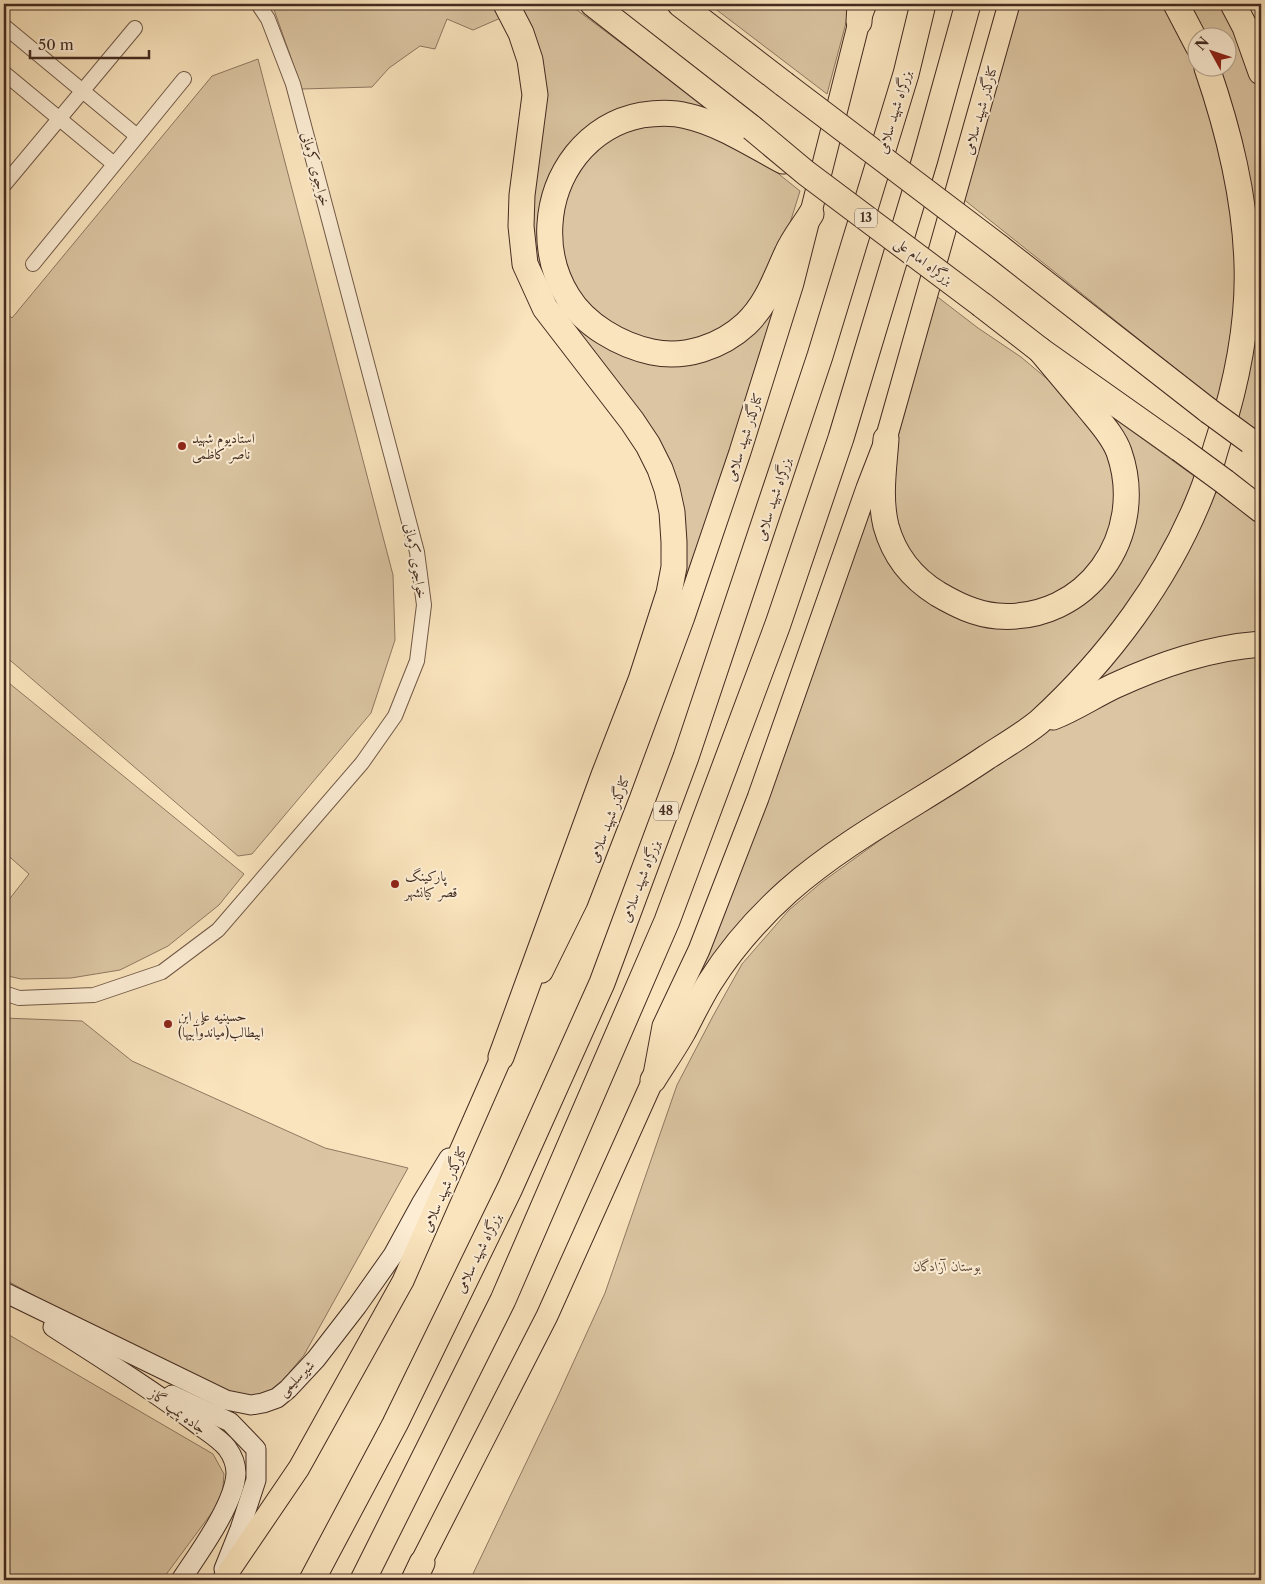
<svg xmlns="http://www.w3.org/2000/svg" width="1265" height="1584" viewBox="0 0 1265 1584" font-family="'Libre Caslon Text',Amiri,serif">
<rect width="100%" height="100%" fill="#fae4bd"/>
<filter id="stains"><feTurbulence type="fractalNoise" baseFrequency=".004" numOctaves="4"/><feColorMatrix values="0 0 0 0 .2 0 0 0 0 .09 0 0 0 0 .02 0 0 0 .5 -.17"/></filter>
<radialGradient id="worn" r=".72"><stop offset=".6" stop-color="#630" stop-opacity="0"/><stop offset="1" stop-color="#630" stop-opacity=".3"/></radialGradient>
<g fill="#dbc5a2" stroke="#8f7861">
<path d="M 272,4 L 495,4 L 503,17 L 473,30 L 447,19 L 435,49 L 420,46 L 389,68 L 372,87 L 302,89 Z"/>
<path d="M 516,4 L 569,4 L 717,115 L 617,115 L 546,204 L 579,320 L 701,356 L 792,255 L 711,511 L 683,584 L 684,535 L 568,325 L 536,263 Z"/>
<path d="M 709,4 L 851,4 L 827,94 Z"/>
<path d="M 1015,4 L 1167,4 L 1184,36 L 1211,103 L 1237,242 L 1238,306 L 1220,404 L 962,198 Z"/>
<path d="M 1187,4 L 1224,4 L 1252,70 L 1261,101 L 1261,435 L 1235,415 L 1253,333 L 1216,68 L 1228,68 L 1228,38 L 1203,37 Z"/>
<path d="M 258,59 L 393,575 L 395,640 L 371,713 L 252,854 L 238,856 L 4,655 L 4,311 L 12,318 L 212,76 Z"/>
<path d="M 634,123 L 690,123 L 770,167 L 800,191 L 775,271 L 737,325 L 666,349 L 587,311 L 555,241 L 574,166 Z"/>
<path d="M 935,295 L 978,328 L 1021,357 L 1046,378 L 1070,397 L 1095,424 L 1121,477 L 1106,558 L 1042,606 L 972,605 L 907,558 L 888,497 L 896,444 Z"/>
<path d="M 1104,411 L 1198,479 L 1156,566 L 1068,681 L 1028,716 L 831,847 L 677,1019 L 882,462 L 892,554 L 1013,624 L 1125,547 Z"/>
<path d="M 1211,488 L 1261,525 L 1261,640 L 1082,691 Z"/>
<path d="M 1261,648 L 1261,1580 L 470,1580 L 558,1396 L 605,1293 L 677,1085 L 713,1016 L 742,964 L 789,910 L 822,882 L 897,828 L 1017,748 L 1109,694 Z"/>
<path d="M 4,679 L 244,874 L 219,905 L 168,946 L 120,970 L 71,978 L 21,979 L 4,975 L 4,906 L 29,874 L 4,852 Z"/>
<path d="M 4,1018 L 82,1021 L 132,1061 L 325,1148 L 408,1168 L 304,1355 L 273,1392 L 249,1398 L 230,1395 L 145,1357 L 4,1279 Z"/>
<path d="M 4,1332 L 213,1454 L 224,1474 L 222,1499 L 162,1580 L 4,1580 Z"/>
</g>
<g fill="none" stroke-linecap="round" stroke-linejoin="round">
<defs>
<g id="street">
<path d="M 4,26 L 137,136"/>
<path d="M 4,73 L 114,164"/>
<path d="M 4,185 L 135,28"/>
<path d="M 33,264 L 184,79"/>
<path d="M 4,993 L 19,998 L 94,995 L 162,972 L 218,930 L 362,763 L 395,716 L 417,661 L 424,605 L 417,552 L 293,84 L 268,19 L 258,4"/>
</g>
<g id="secondary">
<path d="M 4,1292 L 226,1400 L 251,1405 L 263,1403 L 277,1398 L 288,1389 L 316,1359 L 357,1306 L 393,1255 L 421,1204 L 449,1158"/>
<path d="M 53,1327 C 99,1357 147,1386 192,1420 C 203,1429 218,1437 227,1448 C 232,1455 236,1465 236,1473 C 235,1504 198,1554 181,1580"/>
<path d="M 172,1395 L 230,1422 L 256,1449 L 256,1480 L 240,1529 L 224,1569"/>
</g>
<g id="primary">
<path d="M 542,972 L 577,901 L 620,790 L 684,617 L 740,452 L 793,283 L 859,22 L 865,6"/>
<path d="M 413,1578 L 547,1316 L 653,1080 L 663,1026 L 699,950 L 758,798 L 867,488 L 886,439 L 1009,4"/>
<path d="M 223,1580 L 299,1468 L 403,1281 L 508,1042"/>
</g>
<g id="highway">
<path d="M 593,4 L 752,128"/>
<path d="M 680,4 L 784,84"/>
<path d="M 1176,4 L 1198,46"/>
<path d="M 1233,4 L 1245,27 L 1261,72"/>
<path d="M 859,22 L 860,4"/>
<path d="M 783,161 C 753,145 719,123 687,116 C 672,112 656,113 642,115 C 615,120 593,134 576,155 C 544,196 541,254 568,297 C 585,325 620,345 652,352 C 685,359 721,347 746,324 C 767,304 775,279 787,253 C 793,239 803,227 811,214"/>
<path d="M 999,247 L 1209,411"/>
<path d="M 982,305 L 1040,350 L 1180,449"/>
<path d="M 886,439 C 884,468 879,497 886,526 C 894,555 912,578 938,594 C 957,605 975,614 997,616 C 1087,623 1148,535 1119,452 C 1113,435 1098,420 1087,406 C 1071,387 1056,369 1040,350"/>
<path d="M 1225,482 L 1261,510"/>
<path d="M 1053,717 C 1074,709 1093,696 1114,686 C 1162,664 1209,648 1261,644"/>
<path d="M 501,1057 L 604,775 L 641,680 L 669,593 L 674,567 L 674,542 L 672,512 L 667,489 L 660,469 L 648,445 L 632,421 L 545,308 L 525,264 L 521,226 L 522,195 L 535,95 L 530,60 L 521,33 L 506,4"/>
<path d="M 653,1080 C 663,1064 674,1048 683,1032 C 692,1015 700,998 710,982 C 731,949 759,917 788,891 C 848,838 921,802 987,757 C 1004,746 1023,735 1039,722 C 1108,659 1168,579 1202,492 C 1209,475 1213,456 1219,438 C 1237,382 1249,323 1247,264 C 1245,196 1229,132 1207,68"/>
<path d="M 312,1580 L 395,1424 L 510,1188 L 602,983 L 686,757 L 820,356 L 906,74 L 923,4"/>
<path d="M 363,1580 L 503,1300 L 667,921 L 778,624 L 841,438 L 925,159 L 968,4"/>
<path d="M 414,1580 L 422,1563"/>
</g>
</defs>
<use href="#street" stroke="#715947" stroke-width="16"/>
<use href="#secondary" stroke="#432b20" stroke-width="21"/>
<use href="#primary" stroke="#432b20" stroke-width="23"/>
<use href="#highway" stroke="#432b20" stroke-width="27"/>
<use href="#street" stroke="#fcedd4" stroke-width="14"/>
<use href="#secondary" stroke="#fcedd4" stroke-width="19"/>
<use href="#primary" stroke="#fae4bd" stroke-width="21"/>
<use href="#highway" stroke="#fae4bd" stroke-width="25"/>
<defs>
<g id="highway-bridge">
<path d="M 784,84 L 999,247"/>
<path d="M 752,128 L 806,173 L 982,305"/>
<path d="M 1209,411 L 1250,441"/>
<path d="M 1180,449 L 1225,482"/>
</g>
</defs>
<use href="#highway-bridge" stroke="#432b20" stroke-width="27" stroke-linecap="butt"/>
<use href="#highway-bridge" stroke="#fae4bd" stroke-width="25"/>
</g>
<g fill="#8f2418" stroke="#fcedd4" stroke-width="2">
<circle cx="182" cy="446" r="5"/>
<circle cx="395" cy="884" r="5"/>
<circle cx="168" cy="1024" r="5"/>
</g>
<g text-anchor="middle" stroke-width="4" stroke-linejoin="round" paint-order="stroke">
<g fill="#fcedd4" stroke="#7a6556" stroke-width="1">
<rect x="855" y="208.5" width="22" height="19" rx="4"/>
<rect x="653.5" y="801.5" width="25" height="19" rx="4"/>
</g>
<g font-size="12" font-weight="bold" fill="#432b20">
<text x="866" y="222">13</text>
<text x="666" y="815">48</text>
</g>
<g font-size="14" fill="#432b20" stroke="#fcedd4">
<text transform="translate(980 110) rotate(-74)" y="5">کنارگذر شهید سلامی</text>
<text transform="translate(894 112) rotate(-73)" y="5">بزرگراه شهید سلامی</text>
<text transform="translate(316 169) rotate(75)" y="5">خواجوی کرمانی</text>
<text transform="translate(924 261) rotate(37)" y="5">بزرگراه امام علی</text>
<text transform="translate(744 437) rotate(-72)" y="5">کنارگذر شهید سلامی</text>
<text transform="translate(773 499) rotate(-72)" y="5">بزرگراه شهید سلامی</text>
<text transform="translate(416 561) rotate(80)" y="5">خواجوی کرمانی</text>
<text transform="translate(609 819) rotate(-69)" y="5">کنارگذر شهید سلامی</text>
<text transform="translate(640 881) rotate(-69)" y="5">بزرگراه شهید سلامی</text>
<text transform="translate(444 1189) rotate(-66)" y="5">کنارگذر شهید سلامی</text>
<text transform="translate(478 1253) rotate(-64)" y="5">بزرگراه شهید سلامی</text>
<text transform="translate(296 1378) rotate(-44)" y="5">شیرسلیمی</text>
<text transform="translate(178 1411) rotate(36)" y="5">جاده پمپ گاز</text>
</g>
<g font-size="14" fill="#432b20" stroke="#fcedd4" text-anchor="start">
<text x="192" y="443">استادیوم شهید<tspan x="192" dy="16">ناصر کاظمی</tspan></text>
<text x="405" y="881">پارکینگ<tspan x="405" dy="16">قصر کیانشهر</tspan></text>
<text x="178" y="1021">حسینیه علی ابن<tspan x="178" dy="16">ابیطالب(میاندوآبیها)</tspan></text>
</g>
<g font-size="14" font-style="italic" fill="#614a3a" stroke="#fcedd4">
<text x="947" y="1271">بوستان آزادگان</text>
</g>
</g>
<rect width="1265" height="1584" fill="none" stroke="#fae4bd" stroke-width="20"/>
<rect x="5" y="5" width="1255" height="1574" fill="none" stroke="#432b20" stroke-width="2.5"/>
<rect x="10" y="10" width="1245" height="1564" fill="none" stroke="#432b20"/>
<g transform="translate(1212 52) rotate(310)"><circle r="24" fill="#fcedd4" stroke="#b29f8c"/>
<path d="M0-4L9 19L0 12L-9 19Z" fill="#8f2418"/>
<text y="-8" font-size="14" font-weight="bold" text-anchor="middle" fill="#432b20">N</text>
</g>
<path d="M30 50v8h119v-8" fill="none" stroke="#432b20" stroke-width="2.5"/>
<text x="38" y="50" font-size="15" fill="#432b20" stroke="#fcedd4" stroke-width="4" paint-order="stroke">50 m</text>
<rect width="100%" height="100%" filter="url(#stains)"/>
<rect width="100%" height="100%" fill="url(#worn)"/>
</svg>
